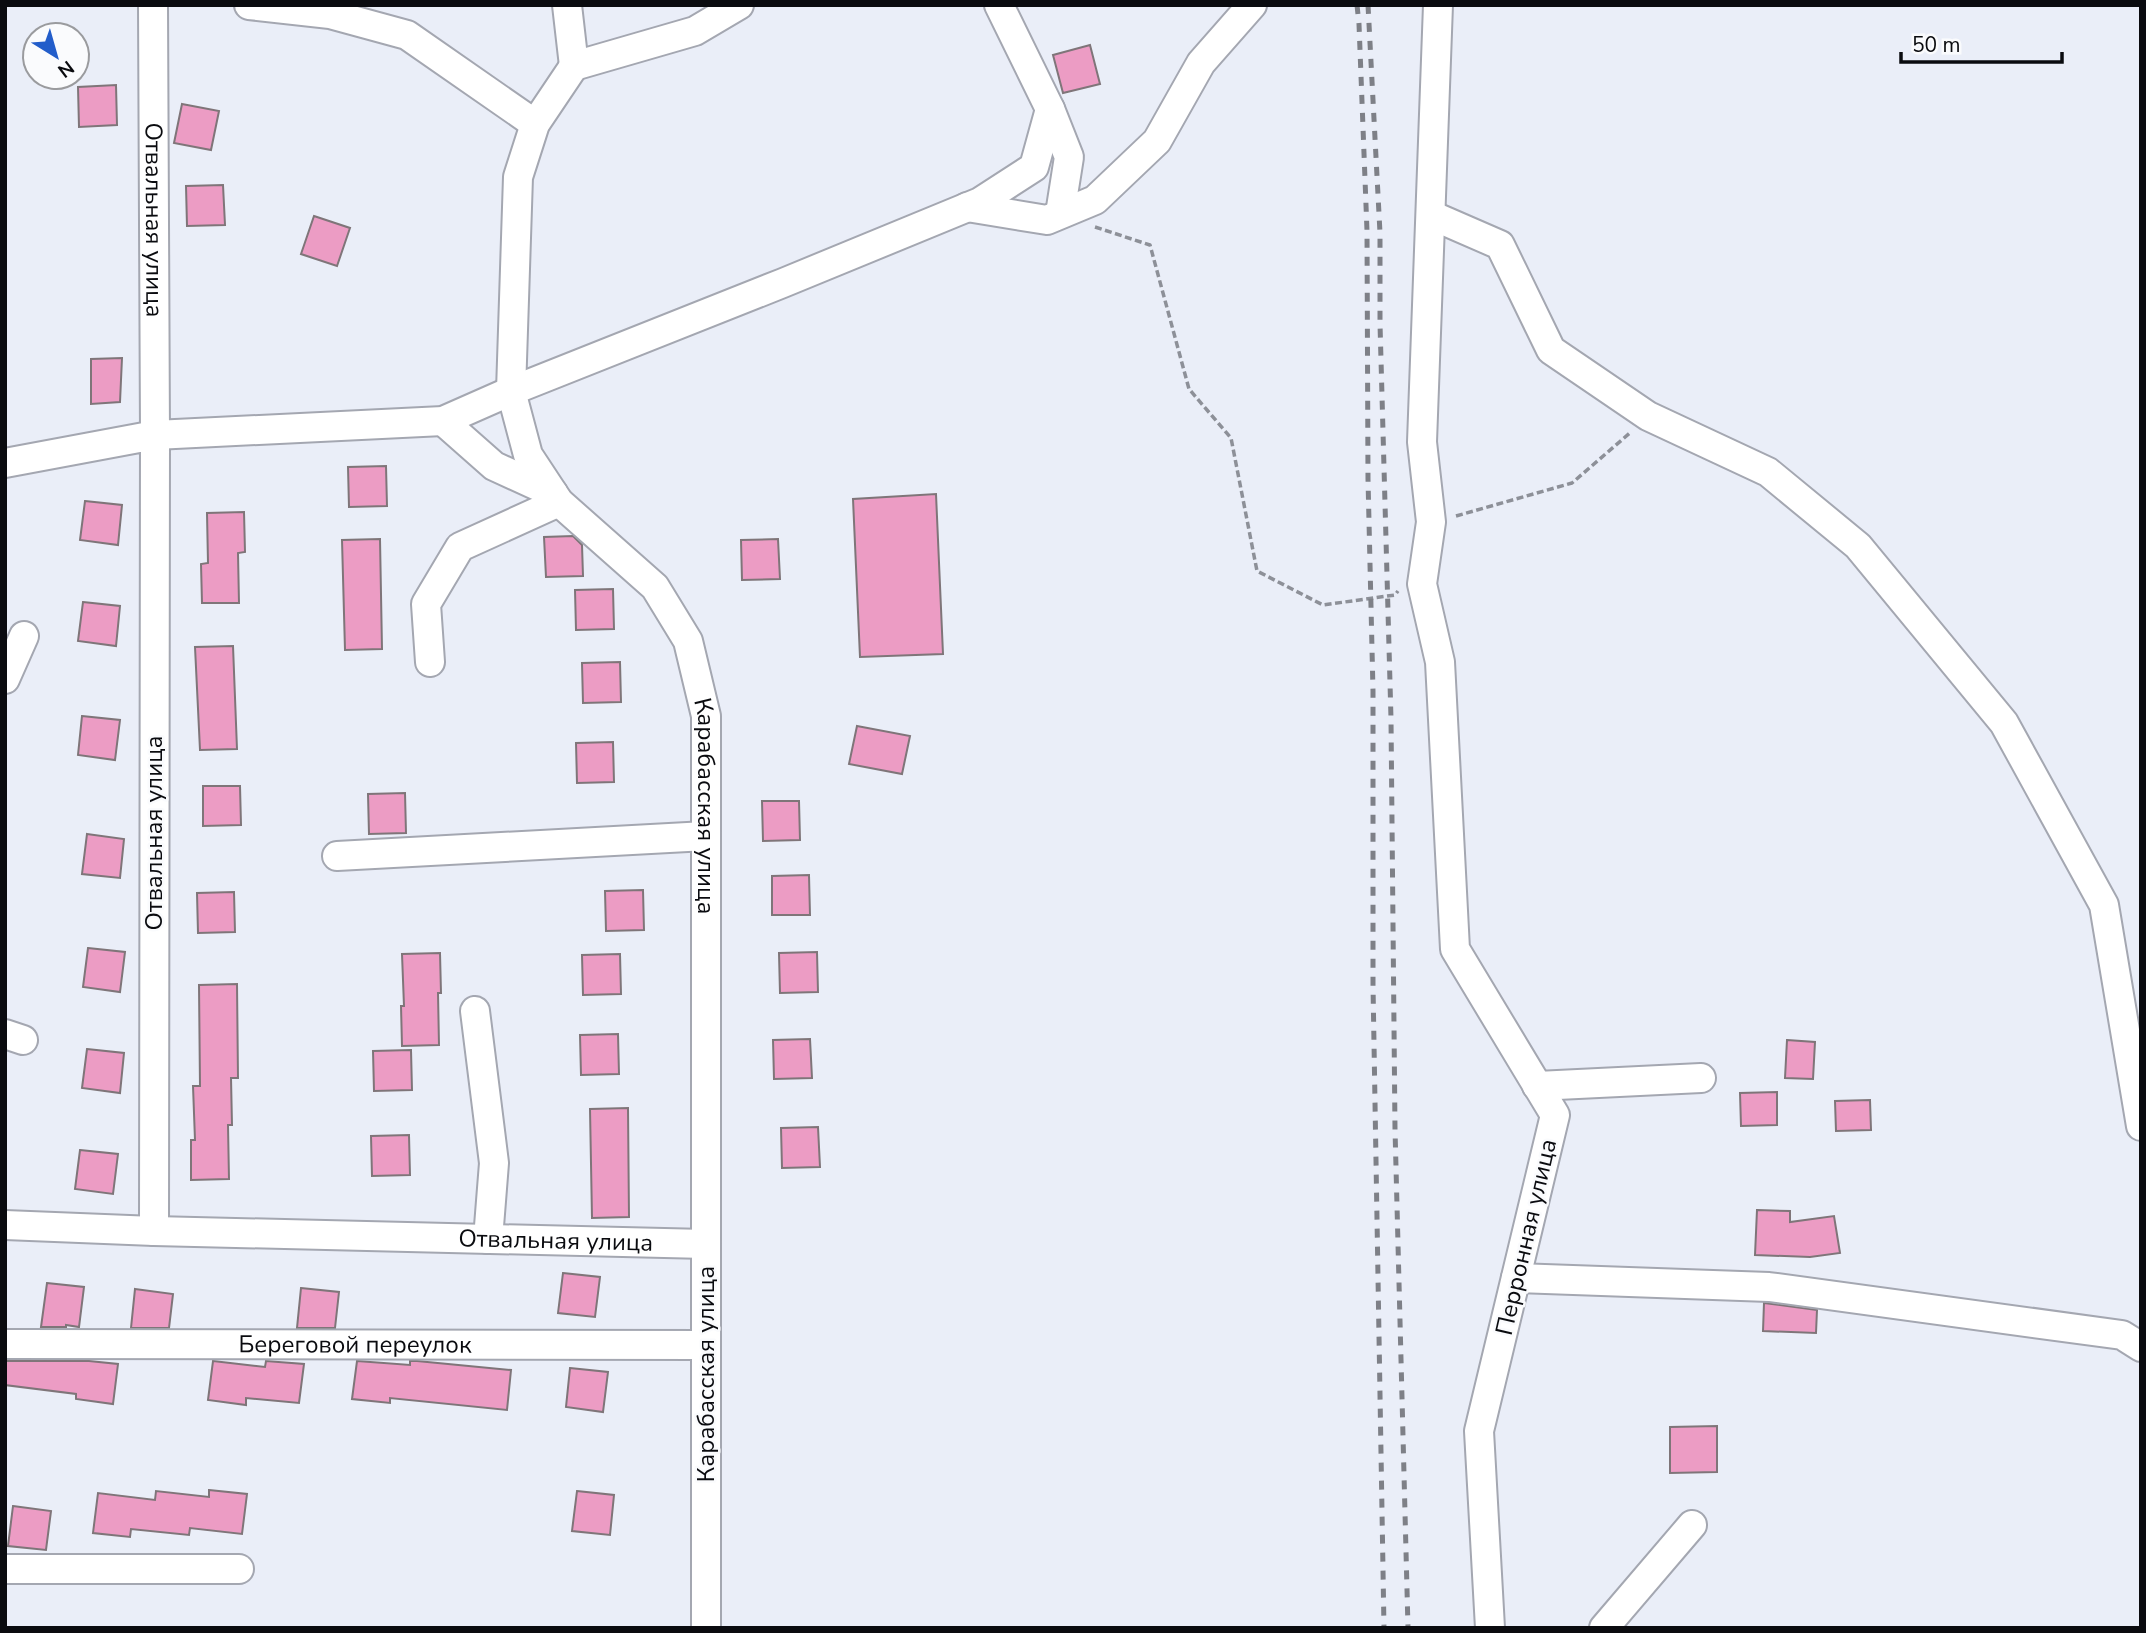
<svg xmlns="http://www.w3.org/2000/svg" width="2146" height="1633" viewBox="0 0 2146 1633" font-family="'Nunito Sans',sans-serif">
<rect width="100%" height="100%" fill="#eaeef8"/>
<g fill="#ec9cc4" stroke="#7f7579" stroke-width="2">
<path d="M 1090,45 L 1100,84 L 1063,93 L 1053,55 Z"/>
<path d="M 116,85 L 117,125 L 79,127 L 78,87 Z"/>
<path d="M 182,104 L 219,111 L 211,150 L 174,143 Z"/>
<path d="M 223,185 L 225,225 L 187,226 L 186,186 Z"/>
<path d="M 314,216 L 350,228 L 337,266 L 301,254 Z"/>
<path d="M 122,358 L 120,402 L 91,404 L 91,359 Z"/>
<path d="M 386,466 L 387,506 L 349,507 L 348,467 Z"/>
<path d="M 936,494 L 943,654 L 860,657 L 853,499 Z"/>
<path d="M 85,501 L 122,505 L 118,545 L 80,540 Z"/>
<path d="M 244,512 L 245,552 L 238,553 L 239,603 L 202,603 L 201,564 L 208,563 L 207,513 Z"/>
<path d="M 573,536 L 582,545 L 583,576 L 546,577 L 544,537 Z"/>
<path d="M 380,539 L 382,649 L 345,650 L 342,540 Z"/>
<path d="M 778,539 L 780,579 L 742,580 L 741,540 Z"/>
<path d="M 613,589 L 614,629 L 576,630 L 575,590 Z"/>
<path d="M 83,602 L 120,606 L 116,646 L 78,641 Z"/>
<path d="M 233,646 L 237,749 L 200,750 L 195,647 Z"/>
<path d="M 620,662 L 621,702 L 583,703 L 582,663 Z"/>
<path d="M 82,716 L 120,720 L 115,760 L 78,755 Z"/>
<path d="M 857,726 L 910,736 L 902,774 L 849,764 Z"/>
<path d="M 613,742 L 614,782 L 577,783 L 576,743 Z"/>
<path d="M 203,786 L 240,786 L 241,825 L 203,826 Z"/>
<path d="M 405,793 L 406,833 L 369,834 L 368,794 Z"/>
<path d="M 762,801 L 799,801 L 800,840 L 763,841 Z"/>
<path d="M 87,834 L 124,839 L 120,878 L 82,874 Z"/>
<path d="M 809,875 L 810,915 L 772,915 L 772,876 Z"/>
<path d="M 643,890 L 644,930 L 606,931 L 605,891 Z"/>
<path d="M 234,892 L 235,932 L 198,933 L 197,893 Z"/>
<path d="M 88,948 L 125,952 L 120,992 L 83,987 Z"/>
<path d="M 817,952 L 818,992 L 780,993 L 779,953 Z"/>
<path d="M 440,953 L 441,993 L 438,993 L 439,1045 L 402,1046 L 401,1006 L 404,1006 L 402,954 Z"/>
<path d="M 620,954 L 621,994 L 583,995 L 582,955 Z"/>
<path d="M 237,984 L 238,1078 L 231,1078 L 232,1125 L 228,1125 L 229,1179 L 191,1180 L 191,1140 L 195,1140 L 193,1086 L 200,1086 L 199,985 Z"/>
<path d="M 618,1034 L 619,1074 L 581,1075 L 580,1035 Z"/>
<path d="M 810,1039 L 812,1078 L 774,1079 L 773,1040 Z"/>
<path d="M 1787,1040 L 1815,1042 L 1813,1079 L 1785,1078 Z"/>
<path d="M 87,1049 L 124,1053 L 120,1093 L 82,1088 Z"/>
<path d="M 411,1050 L 412,1090 L 374,1091 L 373,1051 Z"/>
<path d="M 1777,1092 L 1777,1125 L 1741,1126 L 1740,1093 Z"/>
<path d="M 1870,1100 L 1871,1130 L 1836,1131 L 1835,1101 Z"/>
<path d="M 628,1108 L 629,1217 L 592,1218 L 590,1109 Z"/>
<path d="M 818,1127 L 820,1167 L 782,1168 L 781,1128 Z"/>
<path d="M 409,1135 L 410,1175 L 372,1176 L 371,1136 Z"/>
<path d="M 80,1150 L 118,1154 L 113,1194 L 75,1189 Z"/>
<path d="M 1757,1210 L 1790,1211 L 1790,1222 L 1834,1216 L 1840,1253 L 1810,1257 L 1755,1255 Z"/>
<path d="M 563,1273 L 600,1277 L 595,1317 L 558,1313 Z"/>
<path d="M 47,1283 L 84,1287 L 79,1327 L 66,1325 L 66,1327 L 41,1327 Z"/>
<path d="M 301,1288 L 339,1292 L 335,1328 L 297,1328 Z"/>
<path d="M 135,1289 L 173,1294 L 169,1328 L 131,1328 Z"/>
<path d="M 1764,1303 L 1817,1310 L 1816,1333 L 1763,1331 Z"/>
<path d="M 5,1361 L 89,1361 L 118,1364 L 113,1404 L 76,1399 L 76,1394 L 5,1385 Z"/>
<path d="M 213,1361 L 265,1367 L 266,1361 L 304,1364 L 299,1403 L 246,1398 L 246,1405 L 208,1400 Z"/>
<path d="M 357,1361 L 410,1365 L 410,1361 L 417,1361 L 511,1370 L 507,1410 L 390,1398 L 390,1403 L 352,1399 Z"/>
<path d="M 570,1368 L 608,1372 L 603,1412 L 566,1407 Z"/>
<path d="M 1717,1426 L 1717,1472 L 1670,1473 L 1670,1427 Z"/>
<path d="M 209,1490 L 247,1494 L 242,1534 L 190,1528 L 189,1535 L 131,1529 L 130,1537 L 93,1533 L 98,1493 L 155,1500 L 156,1491 L 209,1497 Z"/>
<path d="M 577,1491 L 614,1495 L 610,1535 L 572,1531 Z"/>
<path d="M 13,1506 L 51,1511 L 46,1550 L 8,1546 Z"/>
</g>
<g fill="none" stroke-linecap="round" stroke-linejoin="round">
<defs>
<g id="minor">
<path id="s1" d="M 153,5 L 155,435 L 443,421 L 511,391 L 783,283 L 980,202 L 1034,167 L 1050,109 L 999,5"/>
<path d="M 249,5 L 330,14 L 407,35 L 535,124"/>
<path d="M 567,5 L 574,66"/>
<path d="M 1438,5 L 1422,442 L 1431,522 L 1422,584 L 1440,662 L 1455,949 L 1555,1115 L 1479,1431 L 1490,1628"/>
<path id="s2" d="M 574,66 L 535,124 L 518,177 L 511,391 L 528,455 L 559,502 L 655,587 L 688,641 L 706,716 L 706,1628"/>
<path d="M 574,66 L 695,31 L 739,5"/>
<path d="M 1050,109 L 1069,157 L 1060,214"/>
<path d="M 967,207 L 1047,220 L 1095,200 L 1157,141 L 1201,63 L 1252,5"/>
<path d="M 1431,215 L 1500,245 L 1551,350 L 1648,416 L 1768,472 L 1858,546 L 2004,723 L 2104,905 L 2141,1126"/>
<path d="M 443,421 L 494,466 L 553,493"/>
<path d="M 5,463 L 155,435 L 154,1231"/>
<path d="M 430,662 L 426,604 L 460,547 L 559,502"/>
<path d="M 5,679 L 24,636"/>
<path d="M 337,856 L 706,836"/>
<path d="M 475,1011 L 494,1163 L 488,1239"/>
<path d="M 5,1034 L 23,1040"/>
<path d="M 1537,1086 L 1701,1078"/>
<path id="s3" d="M 5,1225 L 154,1231 L 706,1244"/>
<path d="M 1516,1278 L 1769,1287 L 2122,1335 L 2141,1347"/>
<path id="s4" d="M 5,1344 L 706,1345"/>
<path d="M 5,1569 L 239,1569"/>
<path d="M 1604,1628 L 1692,1525"/>
</g>
</defs>
<use href="#minor" stroke="#a4a7b1" stroke-width="32"/>
<g stroke="#8d9098" stroke-width="3.5" stroke-dasharray="7 3.5" stroke-linecap="butt">
<path d="M 1095,227 L 1150,245 L 1189,389 L 1231,438 L 1257,571 L 1323,605 L 1395,595 L 1398,591"/>
<path d="M 1456,516 L 1572,483 L 1631,432"/>
</g>
<use href="#minor" stroke="#fff" stroke-width="28"/>
<g stroke="#7e8087" stroke-width="5" stroke-dasharray="9 9" stroke-linecap="butt">
<path d="M 1357,5 L 1359,24 L 1367,231 L 1368,479 L 1373,691 L 1373,985 L 1384,1628"/>
<path d="M 1368,5 L 1380,233 L 1380,324 L 1391,719 L 1395,1129 L 1408,1628"/>
</g>
</g>
<g text-anchor="middle" stroke-width="5" stroke-linejoin="round" paint-order="stroke">
<g font-size="24" fill="#0a0b0f" stroke="#fafbfd">
<text dy="8" stroke="none"><textPath href="#s1" startOffset="215">Отвальная улица</textPath></text>
<text dy="8" stroke="none"><textPath href="#s2" startOffset="821">Карабасская улица</textPath></text>
<text transform="translate(154 833) rotate(-90)" y="8">Отвальная улица</text>
<text transform="translate(1526 1237) rotate(-77)" y="8">Перронная улица</text>
<text dy="8" stroke="none"><textPath href="#s3" startOffset="551">Отвальная улица</textPath></text>
<text dy="8" stroke="none"><textPath href="#s4" startOffset="350">Береговой переулок</textPath></text>
<text transform="translate(706 1374) rotate(-90)" y="8">Карабасская улица</text>
</g>
</g>
<rect width="2146" height="1633" fill="none" stroke="#0a0b0f" stroke-width="14"/>
<g transform="translate(56 56) rotate(143)"><circle r="33" fill="#fafbfd" stroke="#9a9b9e" stroke-width="2"/>
<path d="M0-5L12 26L0 18L-12 26Z" fill="#225dca"/>
<text y="-10" font-size="19" font-weight="bold" text-anchor="middle" fill="#0a0b0f">N</text>
</g>
<path d="M1901 52v10h161v-10" fill="none" stroke="#0a0b0f" stroke-width="3.5"/>
<text x="1912" y="52" font-size="21" fill="#0a0b0f" stroke="#fafbfd" stroke-width="5" paint-order="stroke">50 m</text>
</svg>
